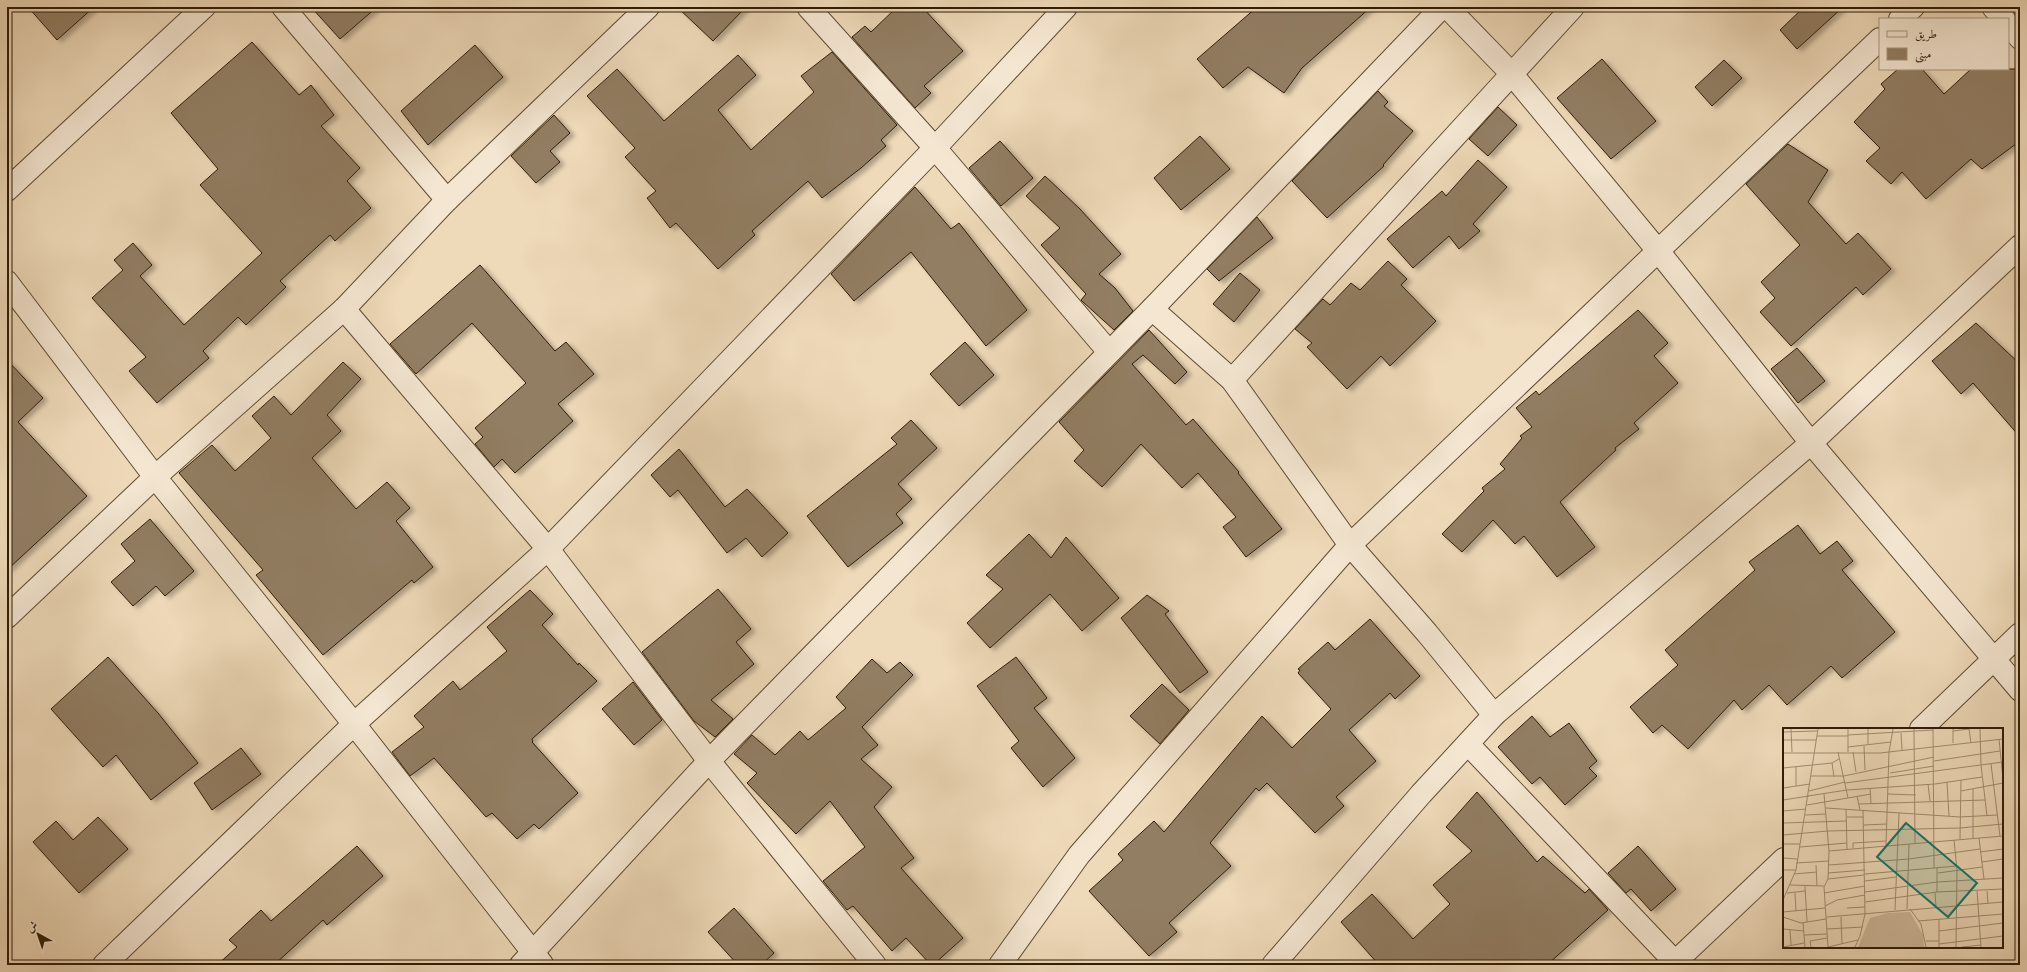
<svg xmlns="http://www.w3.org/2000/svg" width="2027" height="972" viewBox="0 0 2027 972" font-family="'IM FELL Double Pica',Amiri,serif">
<defs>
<filter id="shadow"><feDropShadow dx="4.5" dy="2.5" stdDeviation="2" flood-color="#0004"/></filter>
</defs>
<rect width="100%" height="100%" fill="#eed9b8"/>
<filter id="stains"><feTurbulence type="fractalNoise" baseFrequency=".005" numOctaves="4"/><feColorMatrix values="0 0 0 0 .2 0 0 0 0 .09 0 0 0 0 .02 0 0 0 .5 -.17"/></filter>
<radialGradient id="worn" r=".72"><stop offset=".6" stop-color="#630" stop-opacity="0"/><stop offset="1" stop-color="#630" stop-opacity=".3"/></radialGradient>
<g fill="#927e63" stroke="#2f1c07" filter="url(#shadow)">
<path d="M 28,7 L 94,7 L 57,40 Z"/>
<path d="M 311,7 L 377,7 L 340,39 Z"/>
<path d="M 677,7 L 746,7 L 713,41 Z"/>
<path d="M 897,7 L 922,7 L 963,51 L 924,86 L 931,93 L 915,108 L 852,37 L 865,26 L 871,32 Z"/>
<path d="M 1257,7 L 1371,7 L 1302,68 L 1284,93 L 1248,67 L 1223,88 L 1197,59 Z"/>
<path d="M 1804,7 L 1843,7 L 1797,49 L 1780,30 Z"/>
<path d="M 252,42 L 299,95 L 311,85 L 334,115 L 321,126 L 360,168 L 347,181 L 371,208 L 335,241 L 330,235 L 280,281 L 286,287 L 246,325 L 238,317 L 203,351 L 209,358 L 157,403 L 129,371 L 146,357 L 92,298 L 123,270 L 114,260 L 133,243 L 152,265 L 140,276 L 184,325 L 262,253 L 200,185 L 218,169 L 171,113 Z"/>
<path d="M 475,45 L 503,77 L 428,145 L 401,111 Z"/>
<path d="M 832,52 L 897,125 L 881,140 L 886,146 L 861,168 L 822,198 L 808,181 L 752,231 L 755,235 L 718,269 L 676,223 L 670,228 L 647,198 L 656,191 L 625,157 L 635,148 L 587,96 L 617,69 L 664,121 L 738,55 L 756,75 L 718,110 L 751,150 L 814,92 L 801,76 Z"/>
<path d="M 1602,59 L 1656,121 L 1611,159 L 1557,98 Z"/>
<path d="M 1724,60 L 1742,78 L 1712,106 L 1695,87 Z"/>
<path d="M 1898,69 L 1922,69 L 1944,94 L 1971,69 L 2020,69 L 2020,141 L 1982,169 L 1971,159 L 1926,199 L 1902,172 L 1891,184 L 1866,161 L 1880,148 L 1854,122 L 1885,89 L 1881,84 Z"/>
<path d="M 1378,91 L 1388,102 L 1384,106 L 1413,131 L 1383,165 L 1384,166 L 1327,218 L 1292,181 Z"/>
<path d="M 1498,107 L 1517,125 L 1488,156 L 1469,139 Z"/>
<path d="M 554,115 L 570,133 L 550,151 L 560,162 L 536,183 L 511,156 Z"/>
<path d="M 1200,136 L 1230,169 L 1181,210 L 1154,178 Z"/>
<path d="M 1000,141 L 1033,178 L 1001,206 L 969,168 Z"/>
<path d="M 1788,144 L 1828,170 L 1808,202 L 1846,244 L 1858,233 L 1891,269 L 1863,295 L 1856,287 L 1791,346 L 1760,312 L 1775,298 L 1761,282 L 1800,245 L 1746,184 Z"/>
<path d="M 1478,160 L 1507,187 L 1473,224 L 1480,231 L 1459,249 L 1449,236 L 1413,268 L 1387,239 L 1442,191 L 1446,196 Z"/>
<path d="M 1045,176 L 1080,209 L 1121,254 L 1099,274 L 1115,288 L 1133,311 L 1114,330 L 1083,302 L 1081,300 L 1086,294 L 1041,245 L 1060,228 L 1026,196 Z"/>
<path d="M 915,187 L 951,229 L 959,223 L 1027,310 L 986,346 L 911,252 L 854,301 L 831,274 Z"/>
<path d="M 1257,217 L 1273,238 L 1219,281 L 1207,269 Z"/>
<path d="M 1388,261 L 1407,279 L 1401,285 L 1436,321 L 1390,366 L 1381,356 L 1347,389 L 1307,347 L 1312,343 L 1295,329 L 1323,299 L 1330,305 L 1351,283 L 1360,290 Z"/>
<path d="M 480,265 L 555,351 L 566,342 L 594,374 L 558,404 L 573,421 L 515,473 L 502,459 L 494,467 L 475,444 L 483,437 L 475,428 L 526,383 L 472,323 L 416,374 L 390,344 Z"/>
<path d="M 1240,273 L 1260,290 L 1234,322 L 1213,304 Z"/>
<path d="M 1638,310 L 1668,343 L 1654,356 L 1678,383 L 1634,423 L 1639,429 L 1615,448 L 1616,450 L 1560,502 L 1595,547 L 1557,577 L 1524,536 L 1515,544 L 1493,520 L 1462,552 L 1442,534 L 1484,491 L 1482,488 L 1505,469 L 1500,464 L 1522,438 L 1520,436 L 1532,427 L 1516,408 L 1536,391 L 1539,395 Z"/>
<path d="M 1976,323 L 2020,364 L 2020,437 L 1973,383 L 1961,394 L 1932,361 Z"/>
<path d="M 1149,330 L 1187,372 L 1175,384 L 1143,355 L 1132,364 L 1186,425 L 1193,419 L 1239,472 L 1238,473 L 1282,529 L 1246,557 L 1223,527 L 1236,517 L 1198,473 L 1182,488 L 1141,444 L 1102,487 L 1074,461 L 1084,450 L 1059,422 Z"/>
<path d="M 965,342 L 994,375 L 959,406 L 930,374 Z"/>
<path d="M 1797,348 L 1825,381 L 1798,403 L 1771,369 Z"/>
<path d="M 7,360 L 43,398 L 18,422 L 87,496 L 7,570 Z"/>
<path d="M 343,362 L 361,379 L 327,415 L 341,431 L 312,458 L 356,509 L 387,482 L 410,508 L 396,521 L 433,567 L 414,583 L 412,580 L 323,655 L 256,575 L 263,570 L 179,473 L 212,445 L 235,471 L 271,438 L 252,416 L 274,396 L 291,415 Z"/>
<path d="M 911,420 L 937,448 L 898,484 L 912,499 L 896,514 L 903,523 L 848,567 L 807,516 L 897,444 L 891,438 Z"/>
<path d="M 679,449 L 725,507 L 747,489 L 788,533 L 762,557 L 746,538 L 727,553 L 678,490 L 670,497 L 651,475 Z"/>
<path d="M 150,519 L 194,571 L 165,596 L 156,586 L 133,606 L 111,582 L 135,561 L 121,544 Z"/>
<path d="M 1798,525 L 1820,554 L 1837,541 L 1853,561 L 1842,570 L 1895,632 L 1842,678 L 1831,666 L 1787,705 L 1769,685 L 1742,710 L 1734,700 L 1688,749 L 1662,725 L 1653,733 L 1630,707 L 1678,665 L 1665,650 L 1755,570 L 1749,562 Z"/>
<path d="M 1029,534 L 1051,558 L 1066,537 L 1119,598 L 1082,631 L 1050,594 L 990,648 L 967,623 L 1003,589 L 986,575 Z"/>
<path d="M 718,589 L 751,629 L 736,642 L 754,664 L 711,700 L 733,719 L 715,737 L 694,721 L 642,652 Z"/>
<path d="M 530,590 L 553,614 L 542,625 L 578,665 L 579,663 L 597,681 L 532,739 L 533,741 L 532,742 L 578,793 L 539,829 L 534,824 L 517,839 L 492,813 L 486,817 L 434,758 L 410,776 L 392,752 L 424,727 L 414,716 L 453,681 L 460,690 L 507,651 L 487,627 Z"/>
<path d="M 1147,595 L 1169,611 L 1165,614 L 1208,672 L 1180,693 L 1121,618 Z"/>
<path d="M 1370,619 L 1420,676 L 1395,699 L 1390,693 L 1349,730 L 1376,761 L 1336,797 L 1344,806 L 1315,833 L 1267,783 L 1259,791 L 1256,788 L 1210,843 L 1231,866 L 1169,923 L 1177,932 L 1149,956 L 1089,891 L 1123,860 L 1118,854 L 1154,821 L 1164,832 L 1262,716 L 1292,748 L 1331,709 L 1298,673 L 1300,670 L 1298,669 L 1328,642 L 1335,650 Z"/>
<path d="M 108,657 L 158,713 L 198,763 L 151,800 L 116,755 L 103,767 L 51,709 Z"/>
<path d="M 1016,657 L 1047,698 L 1034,708 L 1075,758 L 1043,787 L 1011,748 L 1019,741 L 977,686 Z"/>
<path d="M 872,659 L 887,673 L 900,662 L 913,675 L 862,727 L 878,745 L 861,759 L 892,787 L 874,807 L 914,858 L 901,868 L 963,938 L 933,965 L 931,965 L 906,938 L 892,951 L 853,906 L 847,910 L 823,881 L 865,847 L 830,801 L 796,834 L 747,783 L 757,773 L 734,754 L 752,735 L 775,755 L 800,731 L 808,740 L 846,708 L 836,697 Z"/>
<path d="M 633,682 L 662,720 L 634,745 L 602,709 Z"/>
<path d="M 1162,684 L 1189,710 L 1160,744 L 1130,716 Z"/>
<path d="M 1532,716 L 1550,737 L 1569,723 L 1597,761 L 1589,768 L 1597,776 L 1565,805 L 1540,777 L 1532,784 L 1498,747 Z"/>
<path d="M 241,748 L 261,774 L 212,810 L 194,783 Z"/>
<path d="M 1477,792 L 1537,862 L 1543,856 L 1585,893 L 1589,889 L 1608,910 L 1547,965 L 1379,965 L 1341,922 L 1372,894 L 1413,939 L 1450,904 L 1433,885 L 1472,851 L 1446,827 Z"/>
<path d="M 98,817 L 128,849 L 79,893 L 33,842 L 56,821 L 73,840 Z"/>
<path d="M 357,846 L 383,876 L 327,925 L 323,920 L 274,965 L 217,965 L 237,947 L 229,940 L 261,910 L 271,921 Z"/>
<path d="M 1638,846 L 1676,889 L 1651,911 L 1631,889 L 1626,893 L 1608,873 Z"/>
<path d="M 734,908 L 774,953 L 761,965 L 738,965 L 708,932 Z"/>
</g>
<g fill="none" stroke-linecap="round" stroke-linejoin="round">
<defs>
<g id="street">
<path d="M 283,7 L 447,200"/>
<path d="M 808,7 L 935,148 L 1109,352"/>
<path d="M 1447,7 L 1511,73 L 1659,252 L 1811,443 L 2020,690"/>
<path d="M 1993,7 L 2004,19"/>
<path d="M 1900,19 L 1913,7"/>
<path d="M 2008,24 L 2020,38"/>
<path d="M 7,190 L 204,7"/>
<path d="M 7,282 L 155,477 L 354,724 L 542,964"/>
<path d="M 344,309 L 548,549 L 709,761 L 875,965"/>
<path d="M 1152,309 L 1232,380 L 1350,545 L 1427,633 L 1494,715"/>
<path d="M 1232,380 L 1573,7"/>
<path d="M 7,617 L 155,477 L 344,309 L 447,200 L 648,7"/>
<path d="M 1921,729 L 2020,634"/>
<path d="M 1468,744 L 1675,962"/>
<path d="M 104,965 L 354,724 L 548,549 L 935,148 L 1066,7"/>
<path d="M 521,965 L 709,761 L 1152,309 L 1442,7"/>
<path d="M 1000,965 L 1079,855 L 1350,545 L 1880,39"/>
<path d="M 1273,965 L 1421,794 L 1494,715 L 1811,443 L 2020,246"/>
<path d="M 1672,965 L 1784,859"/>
</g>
</defs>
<use href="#street" stroke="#5f4b33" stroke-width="24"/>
<use href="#street" stroke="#f4e6d1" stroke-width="22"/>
</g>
<g transform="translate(1783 728)">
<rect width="220" height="220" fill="#eed9b8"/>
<path d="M 127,184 L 140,207 L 141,219 L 75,219 L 87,190 L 105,185 Z" fill="#ceb99a"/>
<path fill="none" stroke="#a28d71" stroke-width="1" d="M 8,1 L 9,24M 65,1 L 65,24M 131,1 L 132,115M 150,1 L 151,140M 170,1 L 170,15M 186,1 L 188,15M 197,1 L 198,37 L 204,88M 170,3 L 186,1M 0,4 L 34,3M 118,5 L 119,22M 65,7 L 150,2M 34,8 L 65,8M 216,11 L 220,51M 0,12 L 33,12M 85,16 L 85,1M 81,18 L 82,42M 65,19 L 108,14M 55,24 L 65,70M 70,24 L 73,44M 0,25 L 97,25 L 220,11M 151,33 L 217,23M 49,35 L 51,49M 208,36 L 217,108M 13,39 L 13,58M 0,40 L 49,35 L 56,31M 107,45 L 151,38M 28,48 L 61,48 L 151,29M 164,54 L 166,88M 62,55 L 220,34M 145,56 L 147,73M 0,60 L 27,56M 87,60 L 88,75M 190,61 L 190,110M 26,63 L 62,54M 178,63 L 220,55M 41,66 L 46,123 L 45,151 L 41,159 L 45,219M 105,66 L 133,67M 25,68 L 64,62 L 152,56 L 199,49M 74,68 L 77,82M 0,72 L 26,68M 76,76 L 202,72M 24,77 L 88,66M 43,80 L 177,89 L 214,87M 63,81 L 64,121M 0,83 L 23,81M 22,87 L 43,86M 64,89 L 80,89M 0,95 L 64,93M 81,97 L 104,96M 0,107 L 45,103 L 177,100 L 220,96M 196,110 L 201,151M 177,111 L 178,52M 171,112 L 174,142 L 173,219M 0,116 L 17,116M 103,117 L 106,24 L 110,1M 17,119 L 64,115M 70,120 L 70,115 L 103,113M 46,123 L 220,108M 197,124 L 220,121M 0,130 L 14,131M 199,134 L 220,131M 13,135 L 46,133M 33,137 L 34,158M 46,137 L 126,131 L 197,121M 154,140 L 154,164M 0,142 L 13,142M 45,145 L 82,142M 155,145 L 199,139M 11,146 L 34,144M 82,146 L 174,138M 45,151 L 81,147M 82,153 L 113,149M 7,157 L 41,158M 22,158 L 24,194M 194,163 L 198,219M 204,163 L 205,175M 82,164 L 154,154 L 220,150M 4,165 L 22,163M 12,165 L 13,183M 41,165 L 82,158M 152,165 L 153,179M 0,172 L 13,142 L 35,1M 82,174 L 154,164 L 220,161M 42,178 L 54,172 L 82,167M 64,180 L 82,179M 124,181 L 126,116M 127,181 L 138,196 L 143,219M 112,182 L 116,85M 0,184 L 42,180M 0,189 L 18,195 L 43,191M 44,189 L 220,174M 58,189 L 59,216M 156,191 L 156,219M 135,193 L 220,186M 20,195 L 22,219M 0,201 L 21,203M 44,201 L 80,199M 7,202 L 8,217M 156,203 L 220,195M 21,207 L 44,206M 143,213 L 156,213M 156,216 L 220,208M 0,219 L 21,215M 28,219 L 27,213 L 44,210M 45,219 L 75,212M 72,219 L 77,208 L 82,186 L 80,83M 179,219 L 198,217"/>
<path fill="#0f766e" fill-opacity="0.15" stroke="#0f766e" stroke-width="2" d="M 123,95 L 194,155 L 165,189 L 94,129 Z"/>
<rect width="220" height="220" fill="none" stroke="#2f1c07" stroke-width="2"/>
</g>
<rect width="2027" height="972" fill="none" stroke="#eed9b8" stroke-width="24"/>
<rect x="8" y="8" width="2011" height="956" fill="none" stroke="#2f1c07" stroke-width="2"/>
<rect x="12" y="12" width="2003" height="948" fill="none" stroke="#2f1c07"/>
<rect x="1879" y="18" width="130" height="52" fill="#f4e6d1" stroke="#a59580"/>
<rect x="1887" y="31" width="20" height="6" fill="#f4e6d1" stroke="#a59580"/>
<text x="1915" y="38" font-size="12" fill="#2f1c07">طريق</text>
<rect x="1887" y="48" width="20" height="12" fill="#927e63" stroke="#a59580"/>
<text x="1915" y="58" font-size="12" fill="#2f1c07">مبنى</text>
<g transform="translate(38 934) rotate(320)" stroke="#f4e6d1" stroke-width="3" paint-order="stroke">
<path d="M0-3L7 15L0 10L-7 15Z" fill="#2f1c07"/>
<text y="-6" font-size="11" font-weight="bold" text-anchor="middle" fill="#2f1c07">ش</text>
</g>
<rect width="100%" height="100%" filter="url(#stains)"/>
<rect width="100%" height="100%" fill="url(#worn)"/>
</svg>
